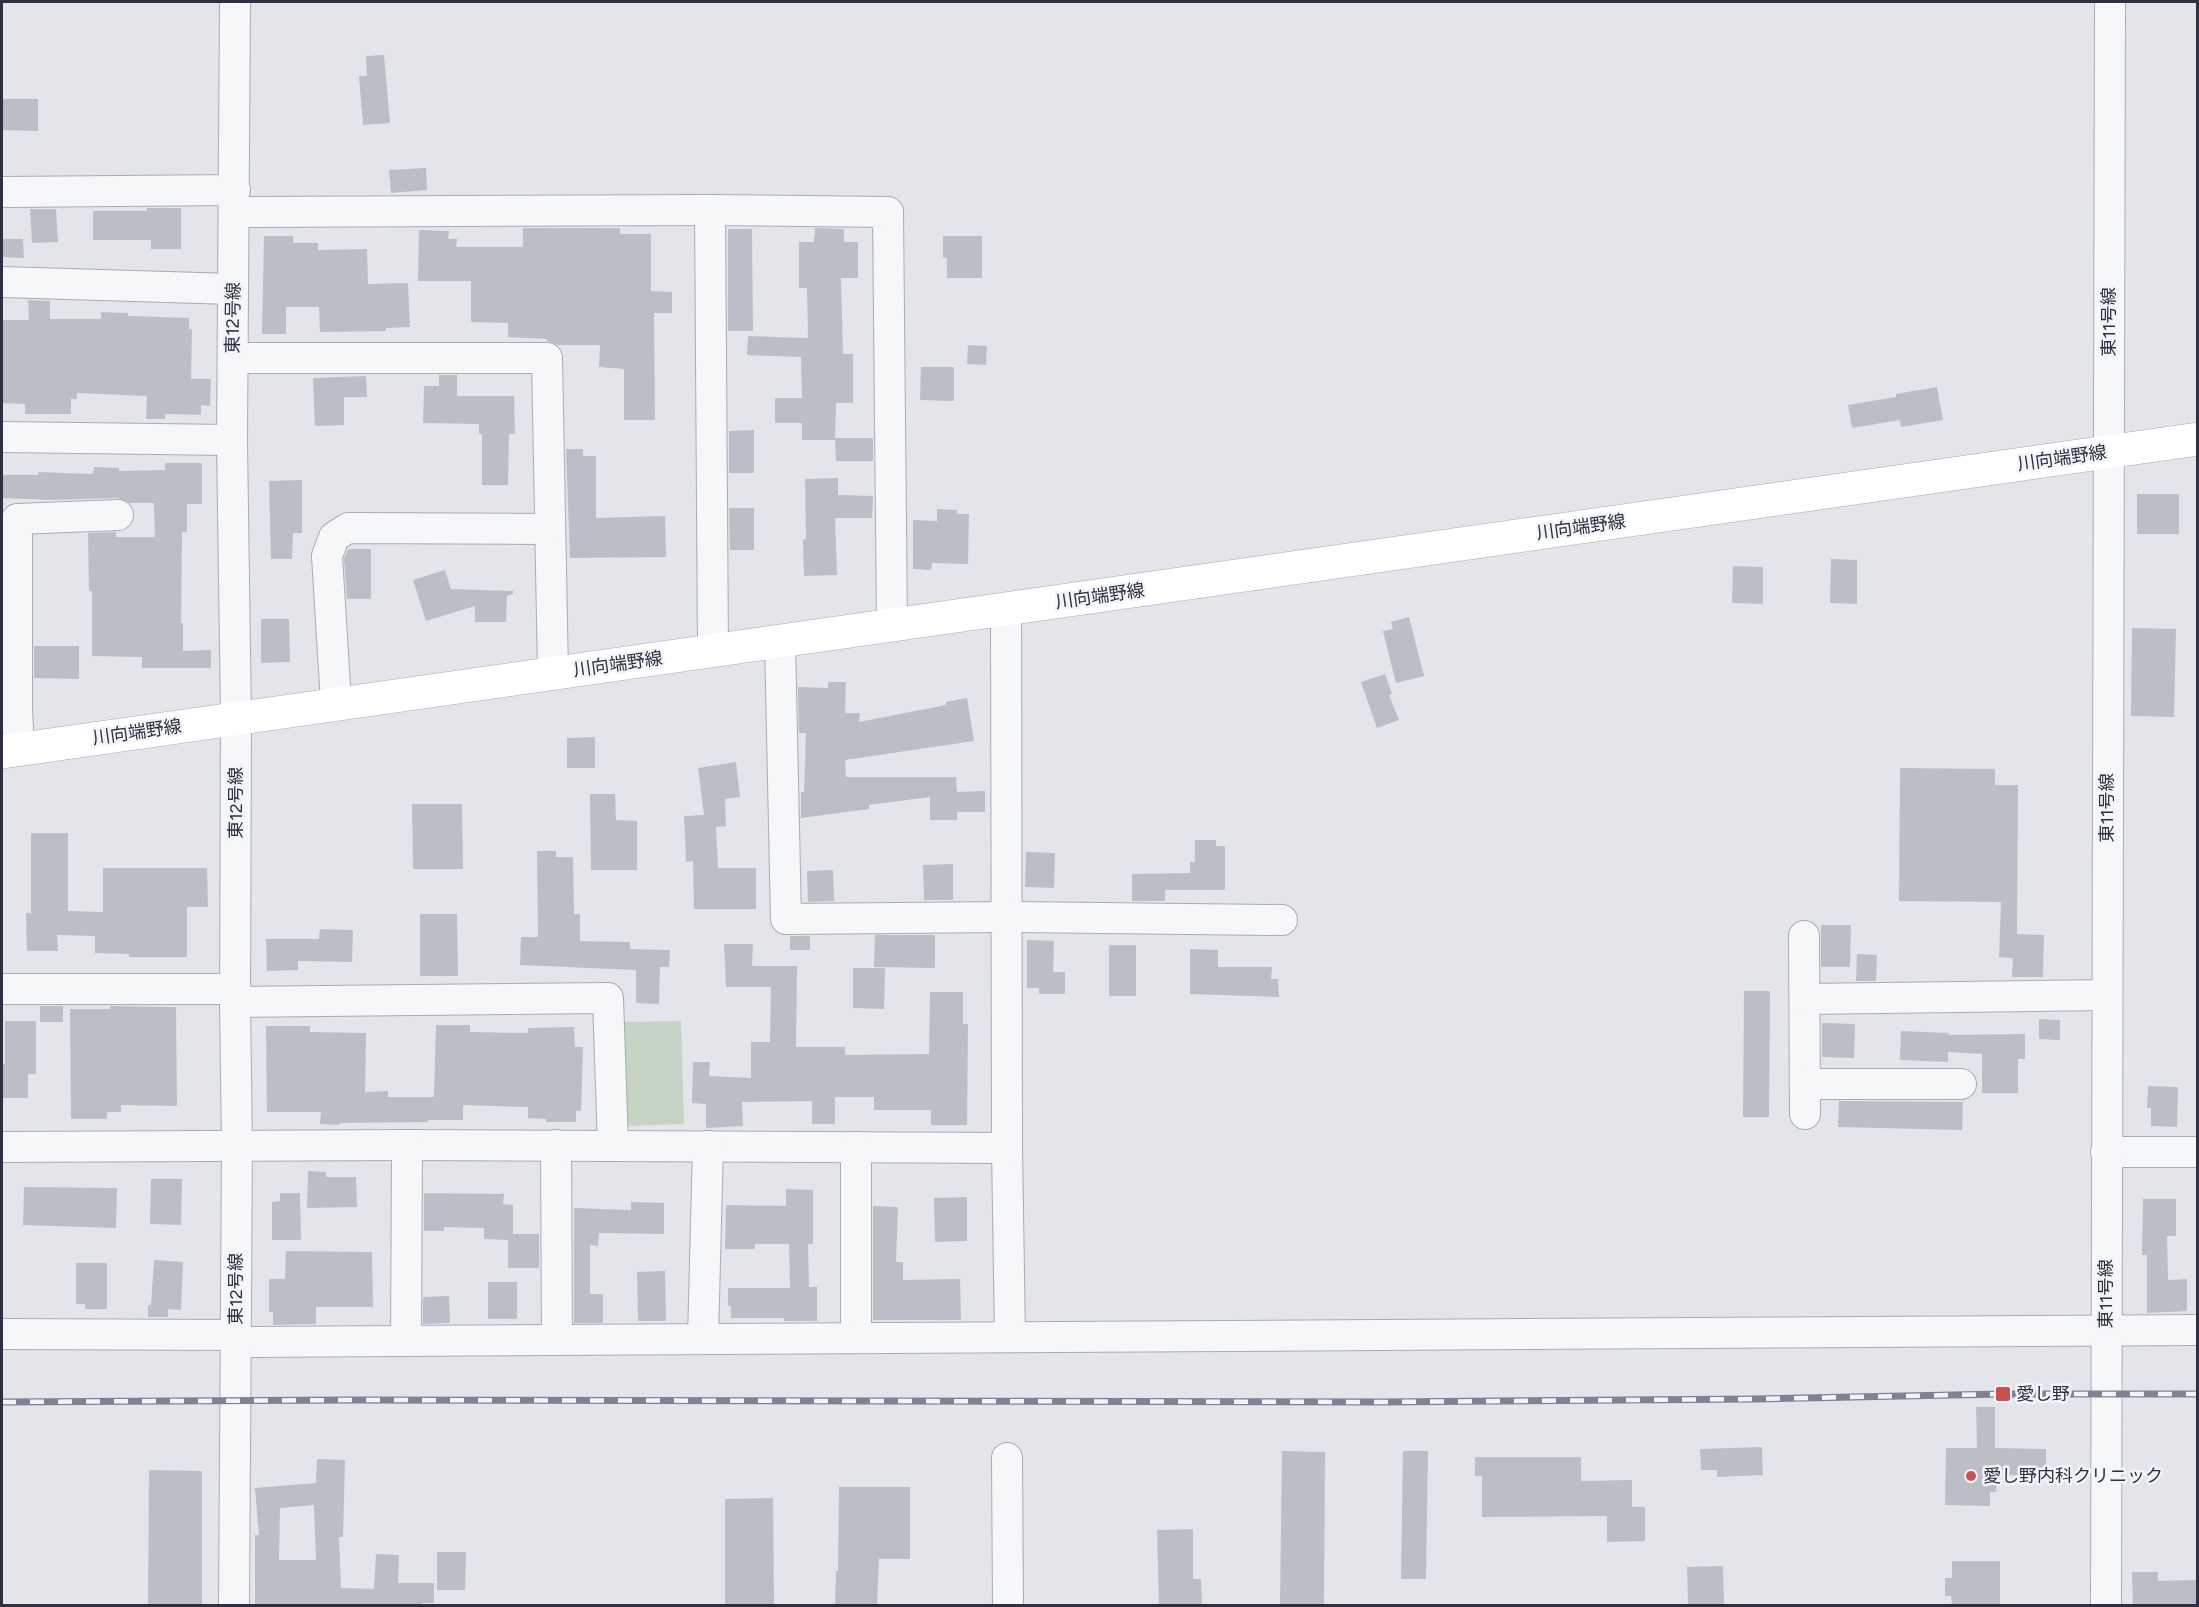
<svg xmlns="http://www.w3.org/2000/svg" width="2199" height="1607" viewBox="0 0 2199 1607" font-family="Figtree,'Noto Sans JP',sans-serif">
<rect width="100%" height="100%" fill="#e4e5eb"/>
<path fill="#c6d4c5" d="M 681,1021 L 684,1124 L 625,1126 L 622,1022 Z"/>
<g fill="#bbbec7" fill-rule="evenodd">
<path d="M 384,55 L 390,123 L 363,125 L 359,76 L 367,76 L 366,56 Z"/>
<path d="M 2,99 L 38,99 L 38,131 L 2,130 Z"/>
<path d="M 426,168 L 427,190 L 391,193 L 389,170 Z"/>
<path d="M 147,208 L 181,208 L 181,249 L 151,249 L 151,240 L 93,240 L 93,211 L 147,211 Z"/>
<path d="M 30,209 L 56,209 L 58,242 L 32,243 Z"/>
<path d="M 523,228 L 620,228 L 620,234 L 651,234 L 651,291 L 672,292 L 672,313 L 654,313 L 655,420 L 624,420 L 624,369 L 599,367 L 600,345 L 558,345 L 547,341 L 547,339 L 508,337 L 508,323 L 471,322 L 471,281 L 418,281 L 419,230 L 449,231 L 448,239 L 457,239 L 456,247 L 523,247 Z"/>
<path d="M 815,228 L 844,229 L 844,242 L 858,242 L 858,278 L 841,278 L 843,354 L 853,354 L 853,403 L 836,403 L 835,440 L 802,440 L 802,423 L 775,423 L 775,398 L 802,398 L 801,357 L 747,355 L 748,336 L 808,338 L 807,288 L 799,288 L 799,242 L 814,242 Z"/>
<path d="M 728,229 L 752,229 L 753,331 L 728,331 Z"/>
<path d="M 264,236 L 293,236 L 293,243 L 318,243 L 318,250 L 367,249 L 368,284 L 408,283 L 410,327 L 386,328 L 386,331 L 320,332 L 319,307 L 286,307 L 286,334 L 262,334 Z"/>
<path d="M 943,236 L 982,236 L 982,278 L 947,278 L 947,258 L 943,258 Z"/>
<path d="M 3,239 L 23,239 L 24,258 L 3,257 Z"/>
<path d="M 28,300 L 50,301 L 50,319 L 101,319 L 101,312 L 128,313 L 128,316 L 189,318 L 189,329 L 192,329 L 191,379 L 211,379 L 210,406 L 201,405 L 201,415 L 165,414 L 165,419 L 146,419 L 147,396 L 77,393 L 77,399 L 71,399 L 71,414 L 25,414 L 25,404 L 2,403 L 2,320 L 29,320 Z"/>
<path d="M 968,345 L 987,346 L 986,365 L 967,364 Z"/>
<path d="M 921,367 L 954,367 L 954,401 L 920,400 Z"/>
<path d="M 439,375 L 457,375 L 457,396 L 514,396 L 515,434 L 509,434 L 508,485 L 482,485 L 482,434 L 479,434 L 479,424 L 423,423 L 424,386 L 439,386 Z"/>
<path d="M 366,376 L 367,397 L 344,397 L 344,425 L 315,426 L 313,378 Z"/>
<path d="M 1937,387 L 1943,420 L 1901,427 L 1900,420 L 1852,428 L 1848,405 L 1896,397 L 1896,394 Z"/>
<path d="M 754,430 L 754,473 L 729,473 L 729,431 Z"/>
<path d="M 835,438 L 873,438 L 873,461 L 836,461 Z"/>
<path d="M 566,449 L 583,449 L 583,456 L 596,456 L 596,518 L 665,516 L 666,557 L 570,558 Z"/>
<path d="M 165,463 L 202,463 L 202,504 L 187,504 L 187,532 L 182,532 L 181,623 L 183,623 L 183,651 L 211,650 L 211,668 L 142,668 L 142,657 L 92,656 L 92,591 L 89,591 L 88,533 L 116,532 L 116,537 L 155,537 L 154,503 L 130,503 L 117,498 L 52,500 L 2,498 L 2,475 L 38,475 L 38,472 L 93,474 L 94,467 L 119,468 L 119,471 L 165,470 Z"/>
<path d="M 838,478 L 838,495 L 873,496 L 872,518 L 835,518 L 837,575 L 804,576 L 803,539 L 806,539 L 805,479 Z"/>
<path d="M 302,480 L 302,533 L 293,533 L 292,559 L 271,559 L 269,481 Z"/>
<rect x="2137" y="494" width="42" height="40"/>
<path d="M 729,508 L 754,508 L 754,550 L 730,550 Z"/>
<path d="M 937,509 L 957,510 L 957,514 L 969,514 L 968,564 L 932,563 L 931,570 L 913,569 L 913,520 L 937,521 Z"/>
<path d="M 348,549 L 371,549 L 371,599 L 347,599 L 344,559 Z"/>
<path d="M 1831,559 L 1857,560 L 1857,604 L 1830,603 Z"/>
<path d="M 1733,566 L 1763,567 L 1763,604 L 1732,603 Z"/>
<path d="M 445,570 L 451,589 L 513,591 L 513,594 L 507,596 L 506,622 L 475,622 L 475,606 L 426,621 L 413,580 Z"/>
<path d="M 1409,617 L 1424,676 L 1396,683 L 1383,631 L 1393,629 L 1391,622 Z"/>
<path d="M 261,619 L 289,619 L 290,662 L 261,663 Z"/>
<path d="M 2132,628 L 2176,629 L 2174,717 L 2131,716 Z"/>
<path d="M 34,646 L 79,646 L 79,679 L 34,678 Z"/>
<path d="M 1385,674 L 1392,694 L 1389,695 L 1399,720 L 1377,728 L 1361,682 Z"/>
<path d="M 828,682 L 846,682 L 845,713 L 860,713 L 859,722 L 946,705 L 946,702 L 967,698 L 974,741 L 845,760 L 846,777 L 956,777 L 957,792 L 985,791 L 985,812 L 957,812 L 957,820 L 930,820 L 930,797 L 869,805 L 869,809 L 801,818 L 801,792 L 804,792 L 806,733 L 799,733 L 798,687 L 828,688 Z"/>
<path d="M 595,737 L 595,768 L 567,768 L 567,738 Z"/>
<path d="M 736,762 L 740,797 L 725,799 L 726,826 L 716,827 L 718,868 L 756,868 L 756,909 L 694,909 L 693,861 L 686,862 L 684,816 L 704,815 L 698,768 Z"/>
<path d="M 1900,768 L 1995,769 L 1995,785 L 2018,785 L 2017,934 L 2044,935 L 2043,977 L 2012,977 L 2013,958 L 1999,957 L 2001,902 L 1899,901 Z"/>
<path d="M 590,794 L 615,794 L 616,820 L 637,821 L 637,870 L 591,870 Z"/>
<path d="M 412,804 L 462,804 L 463,869 L 413,869 Z"/>
<path d="M 31,833 L 68,833 L 68,911 L 103,912 L 103,868 L 207,868 L 208,907 L 187,907 L 187,957 L 129,957 L 129,954 L 95,953 L 95,936 L 57,935 L 58,951 L 27,951 L 26,913 L 31,913 Z"/>
<path d="M 1195,840 L 1216,840 L 1216,846 L 1225,846 L 1225,890 L 1165,890 L 1165,901 L 1132,901 L 1132,874 L 1190,873 L 1190,862 L 1195,862 Z"/>
<path d="M 537,851 L 556,851 L 556,857 L 573,857 L 574,914 L 580,914 L 580,941 L 630,942 L 630,949 L 670,950 L 669,967 L 660,967 L 659,1004 L 636,1003 L 636,970 L 520,965 L 521,937 L 538,937 Z"/>
<path d="M 1026,852 L 1055,853 L 1054,888 L 1025,887 Z"/>
<path d="M 953,864 L 953,900 L 924,900 L 923,865 Z"/>
<path d="M 833,870 L 834,901 L 808,902 L 807,871 Z"/>
<path d="M 420,914 L 457,914 L 458,976 L 420,976 Z"/>
<path d="M 1821,925 L 1851,925 L 1850,967 L 1821,967 Z"/>
<path d="M 320,929 L 353,930 L 352,962 L 298,961 L 298,970 L 267,971 L 266,939 L 319,939 Z"/>
<path d="M 875,935 L 935,935 L 935,968 L 874,967 Z"/>
<rect x="790" y="936" width="20" height="14"/>
<path d="M 1027,940 L 1054,941 L 1053,972 L 1065,972 L 1065,994 L 1039,994 L 1039,988 L 1027,988 Z"/>
<path d="M 724,944 L 753,944 L 752,966 L 797,966 L 796,1047 L 845,1047 L 845,1055 L 929,1054 L 930,992 L 963,992 L 963,1024 L 968,1024 L 967,1125 L 931,1125 L 931,1110 L 874,1110 L 874,1097 L 835,1097 L 835,1124 L 812,1124 L 812,1101 L 742,1102 L 743,1126 L 706,1128 L 706,1104 L 692,1103 L 693,1062 L 710,1062 L 709,1076 L 751,1078 L 751,1042 L 770,1042 L 771,987 L 726,987 Z"/>
<rect x="1109" y="945" width="27" height="51"/>
<path d="M 1190,949 L 1218,950 L 1218,967 L 1272,967 L 1271,979 L 1278,979 L 1279,997 L 1190,994 Z"/>
<path d="M 1857,954 L 1877,955 L 1876,981 L 1856,981 Z"/>
<path d="M 853,968 L 885,968 L 884,1009 L 853,1008 Z"/>
<path d="M 1744,991 L 1770,991 L 1769,1117 L 1743,1117 Z"/>
<rect x="40" y="1006" width="23" height="16"/>
<path d="M 110,1006 L 176,1007 L 177,1106 L 121,1105 L 121,1112 L 107,1112 L 107,1119 L 71,1119 L 70,1009 L 110,1009 Z"/>
<path d="M 2039,1019 L 2060,1020 L 2060,1040 L 2039,1039 Z"/>
<path d="M 5,1021 L 36,1021 L 36,1074 L 28,1074 L 28,1098 L 2,1098 L 2,1064 L 5,1064 Z"/>
<path d="M 1822,1023 L 1855,1024 L 1854,1058 L 1822,1057 Z"/>
<path d="M 436,1025 L 470,1025 L 470,1032 L 528,1033 L 528,1028 L 574,1027 L 575,1047 L 583,1047 L 581,1111 L 576,1111 L 576,1122 L 546,1122 L 546,1119 L 528,1118 L 528,1107 L 463,1105 L 463,1120 L 428,1120 L 428,1122 L 340,1123 L 339,1125 L 320,1124 L 321,1112 L 267,1112 L 266,1026 L 310,1026 L 310,1032 L 366,1033 L 365,1092 L 388,1091 L 388,1097 L 434,1097 Z"/>
<path d="M 1901,1031 L 1949,1033 L 1949,1035 L 2025,1034 L 2025,1059 L 2018,1059 L 2018,1093 L 1982,1093 L 1982,1054 L 1948,1052 L 1948,1062 L 1900,1060 Z"/>
<path d="M 2148,1086 L 2178,1087 L 2177,1127 L 2151,1126 L 2151,1108 L 2147,1108 Z"/>
<path d="M 1839,1101 L 1963,1102 L 1962,1130 L 1838,1127 Z"/>
<path d="M 308,1171 L 326,1172 L 326,1177 L 356,1177 L 357,1207 L 307,1208 Z"/>
<path d="M 151,1179 L 182,1179 L 181,1225 L 150,1224 Z"/>
<path d="M 24,1187 L 117,1188 L 116,1228 L 23,1225 Z"/>
<path d="M 786,1189 L 813,1190 L 813,1244 L 808,1244 L 809,1287 L 817,1287 L 817,1321 L 784,1321 L 784,1318 L 731,1318 L 731,1306 L 728,1306 L 728,1288 L 790,1288 L 789,1244 L 755,1244 L 755,1249 L 725,1249 L 726,1205 L 786,1206 Z"/>
<path d="M 280,1193 L 300,1193 L 301,1240 L 272,1240 L 272,1202 L 280,1201 Z"/>
<path d="M 424,1193 L 504,1194 L 503,1204 L 513,1205 L 513,1234 L 539,1234 L 539,1268 L 508,1268 L 508,1240 L 484,1239 L 484,1228 L 444,1227 L 444,1231 L 424,1231 Z"/>
<path d="M 967,1197 L 967,1241 L 935,1242 L 934,1198 Z"/>
<path d="M 2143,1199 L 2176,1199 L 2176,1236 L 2167,1236 L 2168,1280 L 2187,1279 L 2187,1311 L 2147,1313 L 2147,1255 L 2142,1255 Z"/>
<path d="M 631,1202 L 664,1203 L 664,1234 L 599,1233 L 598,1246 L 590,1245 L 590,1294 L 603,1294 L 603,1323 L 574,1323 L 574,1208 L 631,1210 Z"/>
<path d="M 873,1206 L 898,1207 L 896,1262 L 903,1262 L 903,1280 L 960,1279 L 961,1320 L 873,1320 Z"/>
<path d="M 286,1251 L 372,1252 L 373,1307 L 316,1307 L 316,1324 L 273,1325 L 273,1312 L 269,1312 L 269,1279 L 285,1279 Z"/>
<path d="M 154,1260 L 183,1262 L 181,1310 L 168,1309 L 168,1317 L 148,1317 L 148,1305 L 151,1305 Z"/>
<path d="M 76,1263 L 107,1263 L 107,1309 L 85,1309 L 85,1304 L 76,1304 Z"/>
<path d="M 665,1271 L 666,1321 L 638,1321 L 637,1272 Z"/>
<rect x="488" y="1282" width="29" height="37"/>
<path d="M 449,1296 L 450,1323 L 423,1324 L 423,1297 Z"/>
<path d="M 1976,1407 L 1995,1407 L 1995,1448 L 2046,1449 L 2046,1476 L 1997,1475 L 1996,1492 L 1990,1492 L 1990,1506 L 1945,1505 L 1946,1448 L 1977,1448 Z"/>
<path d="M 1762,1447 L 1763,1475 L 1717,1477 L 1717,1470 L 1701,1470 L 1700,1449 Z"/>
<path d="M 1282,1451 L 1325,1452 L 1324,1605 L 1280,1605 Z"/>
<path d="M 1403,1451 L 1428,1451 L 1426,1579 L 1401,1579 Z"/>
<path d="M 1475,1457 L 1581,1457 L 1581,1481 L 1632,1480 L 1632,1507 L 1645,1507 L 1645,1541 L 1607,1542 L 1607,1516 L 1482,1517 L 1482,1476 L 1475,1476 Z"/>
<path d="M 317,1459 L 345,1460 L 343,1537 L 339,1537 L 341,1588 L 374,1589 L 376,1554 L 399,1555 L 398,1583 L 434,1583 L 434,1603 L 422,1603 L 422,1605 L 255,1605 L 255,1535 L 259,1535 L 255,1488 L 316,1483 ZM 314,1505 L 316,1560 L 279,1560 L 280,1508 Z"/>
<path d="M 149,1470 L 202,1471 L 202,1605 L 148,1605 Z"/>
<path d="M 839,1487 L 910,1487 L 910,1559 L 879,1559 L 877,1605 L 835,1605 L 836,1571 L 838,1571 Z"/>
<path d="M 773,1498 L 774,1605 L 725,1605 L 725,1499 Z"/>
<path d="M 1193,1529 L 1193,1579 L 1201,1579 L 1202,1605 L 1159,1605 L 1157,1530 Z"/>
<path d="M 437,1552 L 466,1552 L 465,1590 L 437,1590 Z"/>
<path d="M 1952,1561 L 2000,1561 L 2000,1604 L 1952,1604 L 1951,1596 L 1945,1596 L 1945,1578 L 1952,1578 Z"/>
<path d="M 1723,1566 L 1724,1605 L 1688,1605 L 1687,1567 Z"/>
<path d="M 2132,1572 L 2158,1572 L 2158,1581 L 2198,1580 L 2198,1604 L 2133,1605 Z"/>
</g>
<g fill="none" stroke-linecap="round" stroke-linejoin="round">
<defs>
<g id="minor">
<path d="M 2,192 L 235,190"/>
<path d="M 710,210 L 713,651"/>
<path d="M 235,212 L 710,210 L 888,212 L 892,626"/>
<path d="M 2,282 L 233,289"/>
<path d="M 233,358 L 547,358 L 553,673"/>
<path d="M 2,437 L 232,440"/>
<path d="M 1006,609 L 1007,1148 L 1010,1337"/>
<path d="M 780,641 L 786,919 L 1006,917 L 1282,920"/>
<path d="M 336,703 L 327,556 L 334,537 L 348,528 L 550,529"/>
<path d="M 19,749 L 17,708 L 17,519 L 118,515"/>
<path d="M 1804,936 L 1805,1114"/>
<path d="M 2,989 L 236,989"/>
<path d="M 1805,999 L 2107,995"/>
<path d="M 235,1002 L 608,998 L 613,1146"/>
<path d="M 1805,1084 L 1961,1084"/>
<path d="M 556,1145 L 557,1340"/>
<path d="M 2,1147 L 407,1145 L 1007,1148"/>
<path d="M 2106,1152 L 2198,1152"/>
<path d="M 2,1334 L 236,1335"/>
<path d="M 856,1338 L 856,1147"/>
<path d="M 703,1339 L 708,1146"/>
<path d="M 406,1341 L 407,1145"/>
<path d="M 236,1342 L 2198,1330"/>
<path d="M 1007,1458 L 1008,1606"/>
<path d="M 234,1606 L 237,1147 L 235,1002 L 236,718 L 232,440 L 235,2"/>
<path d="M 2106,1606 L 2110,2"/>
</g>
<path id="major" d="M 2,752 L 2198,439"/>
</defs>
<use href="#minor" stroke="#a9abb5" stroke-width="32"/>
<use href="#major" stroke="#a4a8b6" stroke-width="34"/>
<use href="#minor" stroke="#f6f7f9" stroke-width="30"/>
<use href="#major" stroke="#fff" stroke-width="33"/>
<defs>
<path id="rail" d="M 2,1402 L 353,1400 L 1383,1402 L 1755,1399 L 2003,1394 L 2198,1394"/>
</defs>
<use href="#rail" stroke="#7e8294" stroke-width="7"/>
<use href="#rail" stroke="#f3f4f8" stroke-width="4.5" stroke-dasharray="14" stroke-linecap="butt"/>
</g>
<g fill="#c75351" stroke="#f3f4f8" stroke-width="2">
<rect x="1995" y="1386" width="16" height="16" rx="3"/>
<circle cx="1971" cy="1476" r="6"/>
</g>
<g text-anchor="middle" stroke-width="5" stroke-linejoin="round" paint-order="stroke">
<g font-size="18" fill="#2c3042" stroke="#f3f4f8">
<text transform="translate(233 318) rotate(-89)" y="6">東12号線</text>
<text transform="translate(2109 322) rotate(-90)" y="6">東11号線</text>
<text transform="translate(2062 458) rotate(-8)" y="6">川向端野線</text>
<text transform="translate(1581 527) rotate(-8)" y="6">川向端野線</text>
<text transform="translate(1100 596) rotate(-8)" y="6">川向端野線</text>
<text transform="translate(618 664) rotate(-8)" y="6">川向端野線</text>
<text transform="translate(137 732) rotate(-8)" y="6">川向端野線</text>
<text transform="translate(236 803) rotate(-90)" y="6">東12号線</text>
<text transform="translate(2107 808) rotate(-90)" y="6">東11号線</text>
<text transform="translate(236 1289) rotate(-90)" y="6">東12号線</text>
<text transform="translate(2106 1294) rotate(-90)" y="6">東11号線</text>
</g>
<g font-size="18" fill="#2c3042" stroke="#f3f4f8" text-anchor="start">
<text x="2016" y="1400">愛し野</text>
<text x="1983" y="1482">愛し野内科クリニック</text>
</g>
</g>
<rect width="2199" height="1607" fill="none" stroke="#2c3042" stroke-width="6"/>
</svg>
